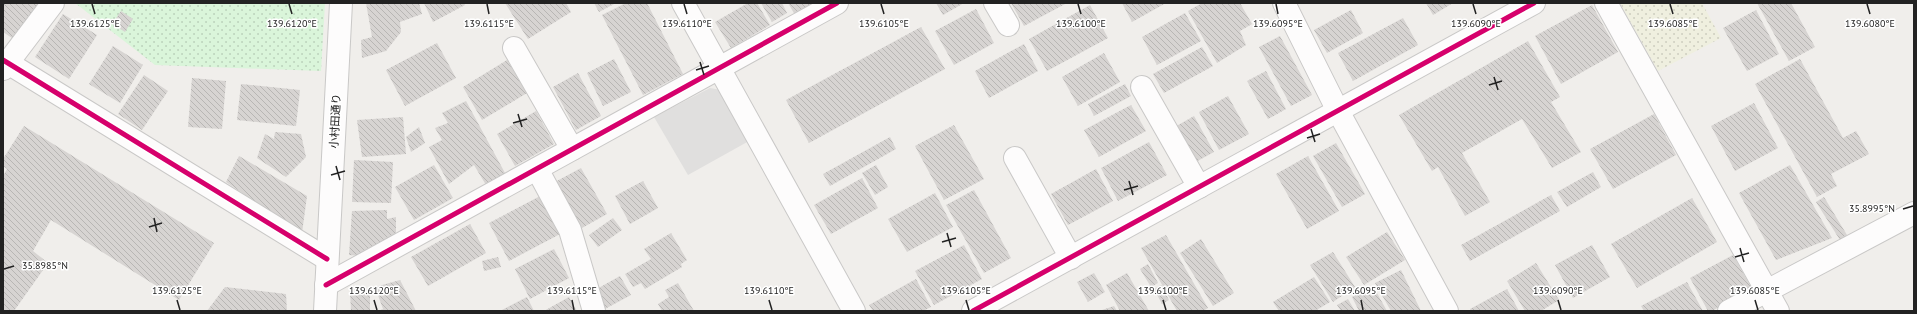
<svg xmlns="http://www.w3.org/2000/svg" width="1917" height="314" viewBox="0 0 1917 314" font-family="'PT Sans','Noto Sans JP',sans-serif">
<defs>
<pattern id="farmland-dots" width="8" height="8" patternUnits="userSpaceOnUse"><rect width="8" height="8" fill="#efefdf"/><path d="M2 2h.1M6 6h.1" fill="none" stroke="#cdcdbf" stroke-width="1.8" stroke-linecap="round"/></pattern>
<pattern id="park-dots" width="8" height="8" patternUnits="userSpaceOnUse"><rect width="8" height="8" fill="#daf5da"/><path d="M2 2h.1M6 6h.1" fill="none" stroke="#bbd2bb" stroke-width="1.8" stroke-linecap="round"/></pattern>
<pattern id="building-back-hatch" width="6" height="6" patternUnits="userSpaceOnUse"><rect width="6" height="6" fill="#d7d4d2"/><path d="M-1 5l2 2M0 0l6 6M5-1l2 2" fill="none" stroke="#b8b6b4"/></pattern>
</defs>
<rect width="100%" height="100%" fill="#f0eeeb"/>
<path fill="url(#farmland-dots)" d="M 1620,3 L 1702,3 L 1721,38 L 1658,71 Z"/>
<path fill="url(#park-dots)" d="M 75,3 L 325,3 L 321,71 L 155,65 Z"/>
<path fill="#e0dfde" d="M 710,88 L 721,90 L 749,141 L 688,175 L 654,117 Z"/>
<g fill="url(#building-back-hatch)">
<path d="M 3,3 L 39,3 L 12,38 L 3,32 Z"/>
<path d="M 366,3 L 419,3 L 422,14 L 400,22 L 401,32 L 386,51 L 362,58 L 361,40 L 372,37 Z"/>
<path d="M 424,3 L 464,3 L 465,5 L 433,22 Z"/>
<path d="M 505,3 L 566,3 L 571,12 L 528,39 Z"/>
<path d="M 594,3 L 616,3 L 599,12 Z"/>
<path d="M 626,3 L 647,3 L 683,74 L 643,95 L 602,15 Z"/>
<path d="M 748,3 L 757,3 L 770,25 L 731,48 L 715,22 Z"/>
<path d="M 761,3 L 782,3 L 787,13 L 772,22 Z"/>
<path d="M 788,3 L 816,3 L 795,15 Z"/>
<path d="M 936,3 L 964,3 L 943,15 Z"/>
<path d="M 1011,3 L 1067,3 L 1024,26 Z"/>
<path d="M 1122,3 L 1166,3 L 1132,22 Z"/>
<path d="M 1202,3 L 1240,3 L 1252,24 L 1240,31 L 1246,45 L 1217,63 L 1188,11 Z"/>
<path d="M 1426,3 L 1453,3 L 1433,15 Z"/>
<path d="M 1757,3 L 1791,3 L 1815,47 L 1789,61 Z"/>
<path d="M 1090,5 L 1108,38 L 1047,71 L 1029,39 Z"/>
<path d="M 1592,5 L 1618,52 L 1561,84 L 1535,36 Z"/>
<path d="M 976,9 L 994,43 L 954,65 L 935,31 Z"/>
<path d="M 1351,10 L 1363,33 L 1327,53 L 1314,30 Z"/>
<path d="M 1756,10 L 1779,54 L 1747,71 L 1723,28 Z"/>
<path d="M 121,11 L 133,19 L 125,32 L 112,24 Z"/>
<path d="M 1185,13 L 1201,41 L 1157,65 L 1142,37 Z"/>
<path d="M 63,14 L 97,35 L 69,79 L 35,57 Z"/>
<path d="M 1403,18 L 1418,45 L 1353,81 L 1338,53 Z"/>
<path d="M 921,27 L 945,69 L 809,143 L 786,100 Z"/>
<path d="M 1280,36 L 1312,95 L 1291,106 L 1259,47 Z"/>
<path d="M 1528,41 L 1560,97 L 1551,102 L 1581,152 L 1552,168 L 1522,119 L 1462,153 L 1490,202 L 1465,216 L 1438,167 L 1432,171 L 1399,115 Z"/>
<path d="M 437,43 L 456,78 L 405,106 L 386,70 Z"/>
<path d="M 1024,44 L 1038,71 L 989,98 L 975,71 Z"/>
<path d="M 113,46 L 143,65 L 120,103 L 89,84 Z"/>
<path d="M 1202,47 L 1213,66 L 1164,93 L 1153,74 Z"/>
<path d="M 1104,53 L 1120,82 L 1078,106 L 1062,77 Z"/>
<path d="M 614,59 L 631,92 L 603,106 L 587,73 Z"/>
<path d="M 1800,59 L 1843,138 L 1856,131 L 1869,154 L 1831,174 L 1837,186 L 1817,197 L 1755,84 Z"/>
<path d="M 507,60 L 527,93 L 482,120 L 463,87 Z"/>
<path d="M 1266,71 L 1286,109 L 1268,119 L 1247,81 Z"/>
<path d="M 578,73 L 601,116 L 576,130 L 553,87 Z"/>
<path d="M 144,75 L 168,91 L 142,130 L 118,114 Z"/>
<path d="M 192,78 L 226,81 L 222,129 L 188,127 Z"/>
<path d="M 241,84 L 300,90 L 296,126 L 237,120 Z"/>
<path d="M 1125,84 L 1131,96 L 1094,116 L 1088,104 Z"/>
<path d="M 1228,96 L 1249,134 L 1219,150 L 1199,112 Z"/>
<path d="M 466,101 L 505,173 L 486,185 L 474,165 L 449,184 L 429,147 L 442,140 L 435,128 L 448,123 L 442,113 Z"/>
<path d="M 1754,103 L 1778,148 L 1735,171 L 1711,126 Z"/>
<path d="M 1131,105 L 1146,131 L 1099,157 L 1084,130 Z"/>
<path d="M 536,111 L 554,144 L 515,166 L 497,134 Z"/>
<path d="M 1654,114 L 1676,155 L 1613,189 L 1590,149 Z"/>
<path d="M 1194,116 L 1214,152 L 1192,164 L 1173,128 Z"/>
<path d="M 403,117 L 406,154 L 362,157 L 357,120 Z"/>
<path d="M 954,125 L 984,179 L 944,200 L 915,146 Z"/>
<path d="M 24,126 L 214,243 L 179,300 L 51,220 L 33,251 L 48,263 L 14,311 L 3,311 L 3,176 L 7,169 L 3,166 L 3,159 Z"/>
<path d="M 419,127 L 425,143 L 411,152 L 406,137 Z"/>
<path d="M 275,132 L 301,134 L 306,157 L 286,177 L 257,158 L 265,134 L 274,139 Z"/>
<path d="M 890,137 L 896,149 L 830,186 L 823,174 Z"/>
<path d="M 1149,142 L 1167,175 L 1118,201 L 1101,168 Z"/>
<path d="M 1336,143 L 1365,194 L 1342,207 L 1313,156 Z"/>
<path d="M 239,156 L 307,196 L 302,233 L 226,182 Z"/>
<path d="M 1308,156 L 1339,211 L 1307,229 L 1276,174 Z"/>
<path d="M 354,160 L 393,162 L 391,203 L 352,202 Z"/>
<path d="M 434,165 L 453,198 L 414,220 L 395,187 Z"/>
<path d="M 876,165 L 888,187 L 875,195 L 862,173 Z"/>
<path d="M 1790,165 L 1832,238 L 1776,260 L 1739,193 Z"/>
<path d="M 581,168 L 607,214 L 582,228 L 555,182 Z"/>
<path d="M 1096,169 L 1113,201 L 1068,225 L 1051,194 Z"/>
<path d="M 1593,172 L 1601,187 L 1567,207 L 1557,192 Z"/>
<path d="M 862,178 L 878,208 L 831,234 L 814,205 Z"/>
<path d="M 643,181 L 658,208 L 630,224 L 615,196 Z"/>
<path d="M 974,190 L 1011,258 L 984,273 L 946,205 Z"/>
<path d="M 935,193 L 953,227 L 907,252 L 888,219 Z"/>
<path d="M 542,195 L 562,233 L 509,261 L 489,223 Z"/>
<path d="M 1551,195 L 1560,211 L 1470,261 L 1461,245 Z"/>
<path d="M 1824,197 L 1847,235 L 1840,240 L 1816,202 Z"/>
<path d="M 1692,198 L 1717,242 L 1637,288 L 1611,244 Z"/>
<path d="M 387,210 L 387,219 L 396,217 L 396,234 L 361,256 L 349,255 L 352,211 Z"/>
<path d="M 613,218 L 622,230 L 598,247 L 589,235 Z"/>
<path d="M 470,224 L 486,253 L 428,286 L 411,257 Z"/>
<path d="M 1387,232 L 1405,260 L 1364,285 L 1346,257 Z"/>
<path d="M 671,233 L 687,260 L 681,264 L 682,267 L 645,289 L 641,283 L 633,287 L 625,274 L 651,259 L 644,249 Z"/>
<path d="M 1166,235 L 1208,308 L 1203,311 L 1177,311 L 1141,248 Z"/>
<path d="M 1201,239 L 1234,293 L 1213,306 L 1180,253 Z"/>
<path d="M 964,245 L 982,279 L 934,305 L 915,271 Z"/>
<path d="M 1592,245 L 1610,277 L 1573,298 L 1555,265 Z"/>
<path d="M 554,249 L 569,278 L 530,299 L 515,269 Z"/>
<path d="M 1333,252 L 1355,287 L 1333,302 L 1310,265 Z"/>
<path d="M 1733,255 L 1752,289 L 1712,311 L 1708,311 L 1690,278 Z"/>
<path d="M 498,257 L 501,267 L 484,271 L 482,261 Z"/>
<path d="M 1536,263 L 1559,300 L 1541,311 L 1525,311 L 1507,281 Z"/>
<path d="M 1148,264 L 1158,283 L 1151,287 L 1140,269 Z"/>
<path d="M 1401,270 L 1421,311 L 1391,311 L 1375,283 Z"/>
<path d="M 1094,273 L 1105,292 L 1088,302 L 1077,282 Z"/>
<path d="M 1127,273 L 1149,311 L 1120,311 L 1106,285 Z"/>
<path d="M 620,276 L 631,295 L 605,309 L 595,290 Z"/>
<path d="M 1314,277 L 1330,302 L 1315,311 L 1279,311 L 1273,302 Z"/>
<path d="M 916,279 L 931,307 L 923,311 L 873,311 L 869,305 Z"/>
<path d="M 400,280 L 416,311 L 379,311 L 383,309 L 375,287 Z"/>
<path d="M 1687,282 L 1703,311 L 1644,311 L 1641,306 Z"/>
<path d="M 678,283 L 694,311 L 662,311 L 658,304 L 669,297 L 665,290 Z"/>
<path d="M 1161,285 L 1169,300 L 1162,304 L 1154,289 Z"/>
<path d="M 1373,286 L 1387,311 L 1359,311 L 1352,297 Z"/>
<path d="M 225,287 L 286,294 L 287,311 L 207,311 Z"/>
<path d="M 1507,289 L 1519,311 L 1471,311 L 1470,309 Z"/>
<path d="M 350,292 L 370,292 L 370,311 L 351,311 Z"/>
<path d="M 527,297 L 534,311 L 500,311 Z"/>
<path d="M 569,297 L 577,311 L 544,311 Z"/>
<path d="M 1348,299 L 1355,311 L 1341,311 L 1337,305 Z"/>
<path d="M 1114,306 L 1117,311 L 1099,311 Z"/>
</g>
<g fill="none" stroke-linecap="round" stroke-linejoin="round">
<defs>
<g id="minor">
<path d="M 683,3 L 854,311"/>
<path d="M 995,3 L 1008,25"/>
<path d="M 1284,3 L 1338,111 L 1447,311"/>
<path d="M 1606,3 L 1778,311"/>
<path d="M 514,48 L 572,149"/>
<path d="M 3,60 L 327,259"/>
<path d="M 3,69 L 53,3"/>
<path d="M 1142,87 L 1199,187"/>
<path d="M 1015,158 L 1071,258"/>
<path d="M 537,169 L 570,230 L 594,311"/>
<path d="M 326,285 L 837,3"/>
<path d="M 325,311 L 341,3"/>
<path d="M 973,311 L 1534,3"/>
<path d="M 1729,311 L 1914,213"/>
</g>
</defs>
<use href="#minor" stroke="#c9c8c7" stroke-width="24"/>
<use href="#minor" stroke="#fdfcfc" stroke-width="22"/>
<defs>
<g id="cycleway">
<path d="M 3,60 L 327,259"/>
<path d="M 326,285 L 837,3"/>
<path d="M 973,311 L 1534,3"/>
</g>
</defs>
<use href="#cycleway" stroke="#fff" stroke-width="8"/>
<use href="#cycleway" stroke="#d6006c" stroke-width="5"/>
</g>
<path fill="none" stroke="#222" stroke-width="1.5" d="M 92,4 L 95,14M 289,4 L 292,14M 487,4 L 489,14M 684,4 L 687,14M 881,4 L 884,14M 1078,4 L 1081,14M 1276,4 L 1278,14M 1473,4 L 1476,14M 1670,4 L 1673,14M 1867,4 L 1870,14M 700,62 L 704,75M 696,70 L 709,66M 1494,77 L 1498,90M 1489,85 L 1502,81M 518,114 L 522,127M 513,123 L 527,119M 1311,129 L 1315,142M 1307,138 L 1320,134M 336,166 L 340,180M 331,175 L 345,171M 1129,181 L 1133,195M 1124,190 L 1138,186M 1903,209 L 1913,206M 154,218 L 157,232M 149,227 L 162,223M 947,233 L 951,247M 942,242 L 956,238M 1740,248 L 1744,262M 1735,257 L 1749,253M 4,269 L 14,266M 177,300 L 180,310M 374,300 L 377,310M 572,300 L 574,310M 769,300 L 772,310M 966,300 L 969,310M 1163,300 L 1166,310M 1361,300 L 1363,310M 1558,300 L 1561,310M 1755,300 L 1758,310"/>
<g text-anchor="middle" stroke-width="3" stroke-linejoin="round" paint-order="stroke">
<g font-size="11" fill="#222" stroke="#fff">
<text transform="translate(335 121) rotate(-87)" y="4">小村田通り</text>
</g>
</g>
<g font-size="10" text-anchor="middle" fill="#222" stroke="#fff" stroke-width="3" stroke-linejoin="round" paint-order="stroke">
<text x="95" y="27">139.6125°E</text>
<text x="292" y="27">139.6120°E</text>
<text x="489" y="27">139.6115°E</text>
<text x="687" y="27">139.6110°E</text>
<text x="884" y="27">139.6105°E</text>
<text x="1081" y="27">139.6100°E</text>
<text x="1278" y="27">139.6095°E</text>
<text x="1476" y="27">139.6090°E</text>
<text x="1673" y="27">139.6085°E</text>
<text x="1870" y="27">139.6080°E</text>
<text x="1872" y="212">35.8995°N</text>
<text x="45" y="269">35.8985°N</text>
<text x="177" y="294">139.6125°E</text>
<text x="374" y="294">139.6120°E</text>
<text x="572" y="294">139.6115°E</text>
<text x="769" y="294">139.6110°E</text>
<text x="966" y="294">139.6105°E</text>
<text x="1163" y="294">139.6100°E</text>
<text x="1361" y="294">139.6095°E</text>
<text x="1558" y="294">139.6090°E</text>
<text x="1755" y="294">139.6085°E</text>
</g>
<rect width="1917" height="314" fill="none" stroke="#222222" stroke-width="8"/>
</svg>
